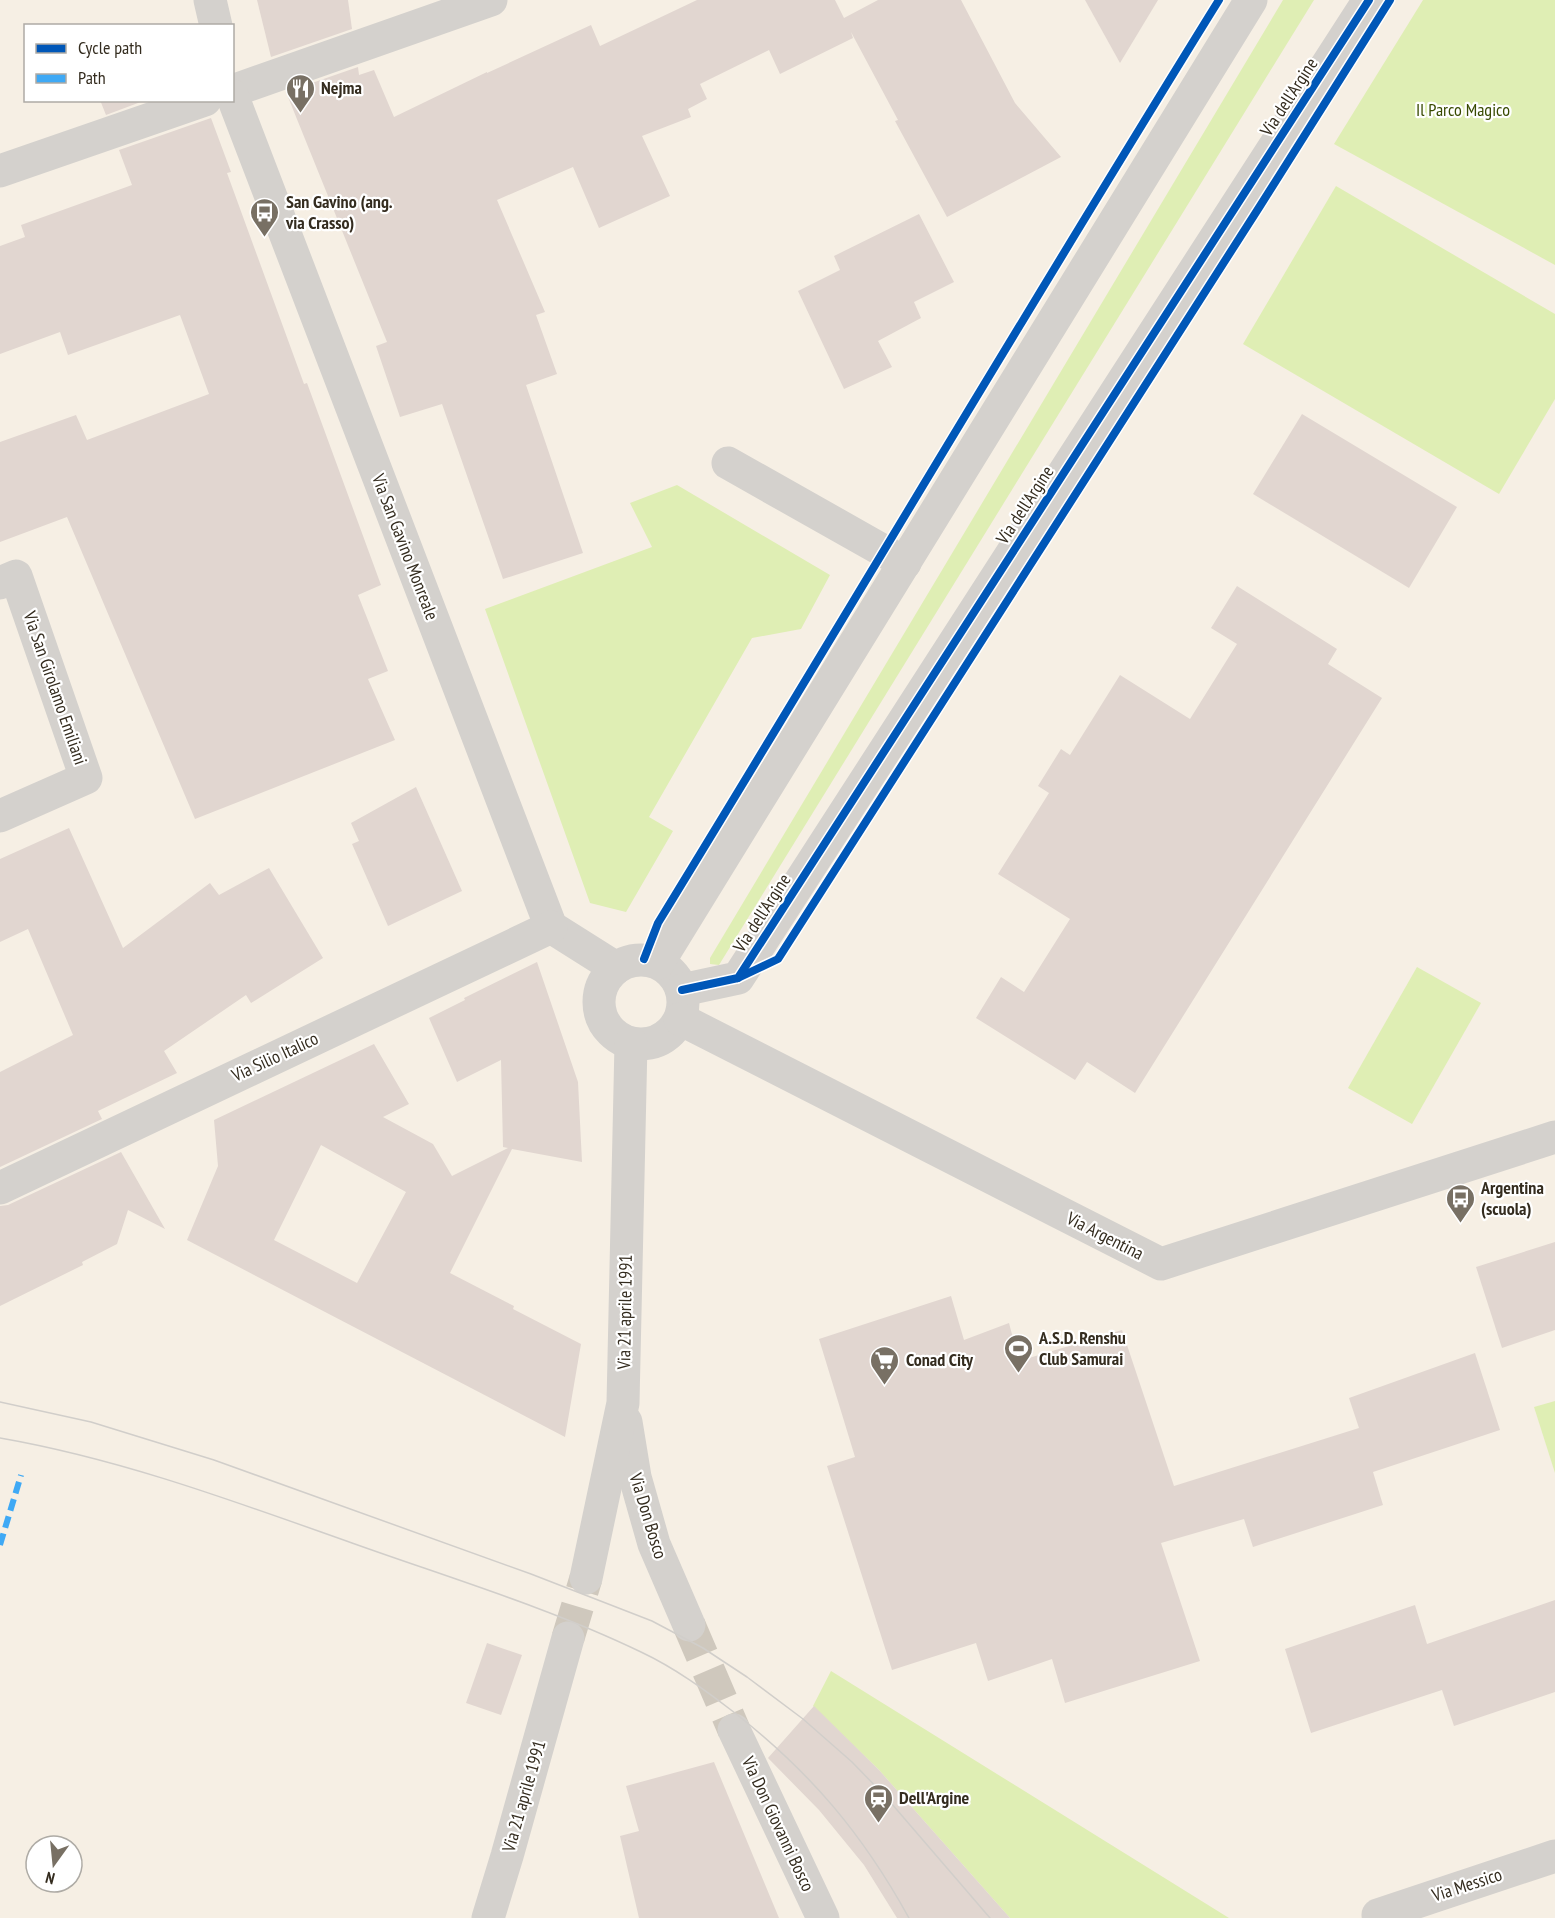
<svg xmlns="http://www.w3.org/2000/svg" width="1555" height="1918" viewBox="0 0 1555 1918" font-family="'PT Sans Narrow',sans-serif">
<rect width="100%" height="100%" fill="#f6efe4"/>
<g fill="#dfeeb4">
<path d="M 1283,0 L 1314,0 L 719,965 L 710,964 L 710,958 Z"/>
<path d="M 1423,0 L 1555,0 L 1555,265 L 1334,144 Z"/>
<path d="M 1336,186 L 1555,314 L 1555,399 L 1499,494 L 1243,344 Z"/>
<path d="M 677,485 L 830,575 L 801,629 L 752,638 L 649,817 L 673,831 L 626,912 L 590,903 L 485,609 L 652,547 L 630,503 Z"/>
<path d="M 1417,967 L 1481,1003 L 1412,1124 L 1348,1088 Z"/>
<path d="M 1555,1401 L 1555,1473 L 1534,1407 Z"/>
<path d="M 831,1671 L 1229,1918 L 1010,1918 L 879,1770 L 813,1706 Z"/>
</g>
<g fill="#e1d6d0" fill-rule="evenodd">
<path d="M 257,0 L 348,0 L 352,29 L 271,57 Z"/>
<path d="M 697,0 L 835,0 L 844,18 L 878,0 L 961,0 L 1015,103 L 1061,157 L 947,217 L 895,121 L 898,120 L 851,32 L 853,38 L 780,74 L 769,50 L 700,84 L 707,99 L 688,109 L 691,117 L 642,136 L 670,196 L 599,228 L 573,167 L 497,200 L 545,312 L 536,315 L 557,374 L 526,385 L 583,553 L 503,579 L 442,404 L 400,417 L 376,346 L 387,342 L 286,92 L 358,67 L 359,75 L 374,70 L 394,117 L 487,72 L 487,73 L 591,25 L 600,46 Z"/>
<path d="M 1085,0 L 1158,0 L 1120,63 Z"/>
<path d="M 100,100 L 146,100 L 106,115 Z"/>
<path d="M 211,118 L 231,172 L 227,173 L 304,384 L 307,383 L 381,585 L 358,595 L 388,671 L 368,679 L 395,740 L 195,819 L 67,517 L 0,542 L 0,442 L 76,415 L 87,440 L 209,394 L 180,315 L 68,355 L 60,332 L 0,354 L 0,246 L 25,237 L 21,225 L 132,185 L 119,150 Z"/>
<path d="M 919,214 L 954,282 L 914,302 L 921,318 L 878,341 L 892,367 L 844,389 L 798,291 L 840,270 L 834,256 Z"/>
<path d="M 1302,414 L 1457,507 L 1409,588 L 1253,494 Z"/>
<path d="M 1237,586 L 1337,649 L 1328,664 L 1382,698 L 1135,1093 L 1087,1062 L 1075,1080 L 976,1018 L 1001,977 L 1024,992 L 1070,919 L 998,874 L 1049,793 L 1038,786 L 1061,749 L 1070,755 L 1120,675 L 1190,719 L 1237,644 L 1211,628 Z"/>
<path d="M 416,787 L 462,891 L 388,926 L 352,844 L 359,841 L 351,823 Z"/>
<path d="M 69,828 L 123,948 L 210,883 L 219,895 L 269,868 L 323,958 L 251,1003 L 246,995 L 164,1051 L 177,1073 L 98,1111 L 102,1119 L 0,1167 L 0,1072 L 73,1035 L 28,929 L 0,942 L 0,859 Z"/>
<path d="M 537,962 L 578,1082 L 582,1162 L 512,1149 L 450,1273 L 514,1306 L 513,1309 L 581,1344 L 565,1437 L 187,1240 L 218,1166 L 214,1120 L 374,1044 L 409,1104 L 383,1117 L 433,1144 L 452,1176 L 508,1148 L 503,1147 L 501,1060 L 457,1082 L 429,1018 L 465,1000 L 464,998 ZM 321,1145 L 406,1192 L 357,1283 L 274,1240 Z"/>
<path d="M 121,1152 L 165,1229 L 128,1210 L 117,1244 L 82,1262 L 83,1265 L 0,1306 L 0,1206 L 8,1205 Z"/>
<path d="M 1555,1242 L 1555,1330 L 1502,1348 L 1476,1267 Z"/>
<path d="M 951,1296 L 964,1340 L 1009,1323 L 1019,1361 L 1122,1330 L 1174,1486 L 1359,1428 L 1349,1398 L 1475,1353 L 1500,1430 L 1373,1472 L 1383,1505 L 1253,1547 L 1244,1519 L 1161,1543 L 1200,1661 L 1065,1703 L 1052,1659 L 988,1681 L 976,1643 L 892,1670 L 827,1466 L 855,1457 L 819,1339 Z"/>
<path d="M 1555,1600 L 1555,1692 L 1454,1726 L 1442,1690 L 1311,1733 L 1285,1649 L 1415,1605 L 1427,1644 Z"/>
<path d="M 487,1643 L 522,1655 L 501,1715 L 466,1703 Z"/>
<path d="M 814,1706 L 879,1770 L 1010,1918 L 897,1918 L 864,1865 L 819,1810 L 768,1758 Z"/>
<path d="M 714,1762 L 779,1918 L 639,1918 L 620,1836 L 639,1831 L 626,1786 Z"/>
</g>
<g fill="none" stroke-linecap="round" stroke-linejoin="round">
<g stroke="#cfc8bd" stroke-width="33" stroke-dasharray="33 16" stroke-linecap="butt">
<path d="M 689,1625 L 734,1730"/>
<path d="M 568,1638 L 586,1578"/>
</g>
<g stroke="#d4d1cd" stroke-width="33">
<path d="M 210,0 L 216,26"/>
<path d="M 232,91 L 491,0"/>
<path d="M 232,95 L 551,927 L 616,968"/>
<path d="M 0,171 L 205,100"/>
<path d="M 728,463 L 905,563"/>
<path d="M 0,583 L 16,576 L 86,778 L 0,816"/>
<circle cx="641" cy="1002" r="42"/>
<path d="M 658,963 L 1251,0"/>
<path d="M 682,990 L 738,978 L 1369,0"/>
<path d="M 680,1019 L 1161,1264 L 1555,1137"/>
<path d="M 0,1188 L 551,927"/>
<path d="M 626,1422 L 635,1477 L 654,1544 L 689,1625"/>
<path d="M 586,1578 L 623,1403 L 631,1043"/>
<path d="M 734,1730 L 823,1918"/>
<path d="M 1378,1915 L 1555,1856"/>
<path d="M 488,1918 L 507,1856 L 568,1638"/>
</g>
<g stroke="#d1ceca" stroke-width="1.5">
<path d="M 0,1402 L 91,1422 L 214,1460 L 531,1574 L 652,1621 L 703,1648 L 747,1677 L 803,1719 L 852,1762 L 885,1796 L 990,1918"/>
<path d="M 0,1438 C 121,1459 236,1502 352,1543 C 447,1577 550,1608 641,1652 C 675,1668 705,1690 735,1713 C 811,1773 862,1833 909,1918"/>
</g>
<path stroke="#3fa9f5" stroke-width="6" stroke-dasharray="12 6" stroke-linecap="butt" d="M 0,1545 L 21,1475"/>
<defs>
<g id="cycleway">
<path d="M 644,959 L 658,923 C 846,616 1029,306 1219,0"/>
<path d="M 738,978 L 778,959 L 1260,206 L 1390,0"/>
<path d="M 682,990 L 738,978 L 1369,0"/>
</g>
</defs>
<use href="#cycleway" stroke="#fff" stroke-width="11"/>
<use href="#cycleway" stroke="#0057b8" stroke-width="8"/>
</g>
<defs>
<symbol id="restaurant-pin" viewBox="-11 -11 22 30"><path d="M0 17L-7.5 6A9.5 9.5 0 1 1 7.5 6Z" fill="#787064" stroke="#fff"/><path d="M-5-6h1v4h1v-4h1v4h1v-4h1v5L-1.5 .5V6h-2V.5L-5-1ZM5-6V6H3V1.5H1.5Q1.5-4 5-6Z" fill="#fff"/></symbol>
<symbol id="bus-pin" viewBox="-11 -11 22 30"><path d="M0 17L-7.5 6A9.5 9.5 0 1 1 7.5 6Z" fill="#787064" stroke="#fff"/><path d="M-5-6H5V4H4V6H2V4H-2V6H-4V4H-5ZM-3.5-4V0h7V-4ZM-3.5 1.2v1.5H-2V1.2ZM2 1.2v1.5H3.5V1.2Z" fill="#fff"/></symbol>
<symbol id="stadium-pin" viewBox="-11 -11 22 30"><path d="M0 17L-7.5 6A9.5 9.5 0 1 1 7.5 6Z" fill="#787064" stroke="#fff"/><path d="M0-5a6.5 5 0 1 0 0 10a6.5 5 0 1 0 0-10ZM-3.5-1.8h7v3.6h-7Z" fill="#fff"/></symbol>
<symbol id="supermarket-pin" viewBox="-11 -11 22 30"><path d="M0 17L-7.5 6A9.5 9.5 0 1 1 7.5 6Z" fill="#787064" stroke="#fff"/><path d="M-6-5.5h2.5l.6 2H6L4.5 2H-2.5L-4.4-4H-6ZM-1.5 3.2a1.3 1.3 0 1 0 .1 0ZM3 3.2a1.3 1.3 0 1 0 .1 0Z" fill="#fff"/></symbol>
<symbol id="station-pin" viewBox="-11 -11 22 30"><path d="M0 17L-7.5 6A9.5 9.5 0 1 1 7.5 6Z" fill="#787064" stroke="#fff"/><path d="M-3-6H3Q5-6 5-4V2Q5 4 3 4L4.5 6H3L1.5 4h-3L-3 6H-4.5L-3 4Q-5 4-5 2V-4Q-5-6-3-6ZM-3.5-4v3h7v-3ZM-3.5 1v1.5H-2V1ZM2 1v1.5H3.5V1Z" fill="#fff"/></symbol>
</defs>
<g fill-rule="evenodd">
<use href="#restaurant-pin" x="284" y="72" width="33" height="45"/>
<use href="#bus-pin" x="248" y="196" width="33" height="45"/>
<use href="#bus-pin" x="1444" y="1182" width="33" height="45"/>
<use href="#stadium-pin" x="1002" y="1332" width="33" height="45"/>
<use href="#supermarket-pin" x="868" y="1344" width="33" height="45"/>
<use href="#station-pin" x="862" y="1782" width="33" height="45"/>
</g>
<g text-anchor="middle" stroke-width="4.5" stroke-linejoin="round" paint-order="stroke">
<g font-size="18" font-weight="bold" fill="#342c1f" stroke="#fff" text-anchor="start">
<text x="321" y="94">Nejma</text>
<text x="286" y="208">San Gavino (ang.<tspan x="286" dy="21">via Crasso)</tspan></text>
<text x="1481" y="1194">Argentina<tspan x="1481" dy="21">(scuola)</tspan></text>
<text x="1039" y="1344">A.S.D. Renshu<tspan x="1039" dy="21">Club Samurai</tspan></text>
<text x="906" y="1366">Conad City</text>
<text x="899" y="1804">Dell'Argine</text>
</g>
<g font-size="18" fill="#342c1f" stroke="#fff">
<text transform="translate(1289 97) rotate(-57)" y="6">Via dell'Argine</text>
<text transform="translate(1025 505) rotate(-57)" y="6">Via dell'Argine</text>
<text transform="translate(405 547) rotate(69)" y="6">Via San Gavino Monreale</text>
<text transform="translate(55 688) rotate(71)" y="6">Via San Girolamo Emiliani</text>
<text transform="translate(762 913) rotate(-57)" y="6">Via dell'Argine</text>
<text transform="translate(275 1057) rotate(-25)" y="6">Via Silio Italico</text>
<text transform="translate(1105 1236) rotate(27)" y="6">Via Argentina</text>
<text transform="translate(625 1312) rotate(-89)" y="6">Via 21 aprile 1991</text>
<text transform="translate(648 1516) rotate(73)" y="6">Via Don Bosco</text>
<text transform="translate(524 1796) rotate(-74)" y="6">Via 21 aprile 1991</text>
<text transform="translate(778 1824) rotate(65)" y="6">Via Don Giovanni Bosco</text>
<text transform="translate(1467 1885) rotate(-18)" y="6">Via Messico</text>
</g>
<g font-size="18" fill="#384a00" stroke="#fff">
<text x="1463" y="116">Il Parco Magico</text>
</g>
</g>
<rect x="24" y="24" width="210" height="78" fill="#ffffff" stroke="#aeaba5" stroke-width="1.5"/>
<rect x="36" y="44" width="30" height="9" fill="#0057b8" stroke="#aeaba5" stroke-width="1.5"/>
<text x="78" y="54" font-size="18" fill="#342c1f">Cycle path</text>
<rect x="36" y="74" width="30" height="9" fill="#3fa9f5" stroke="#aeaba5" stroke-width="1.5"/>
<text x="78" y="84" font-size="18" fill="#342c1f">Path</text>
<g transform="translate(54 1864) rotate(195)"><circle r="28" fill="#ffffff" stroke="#aeaba5" stroke-width="1.5"/>
<path d="M0-4.5L10 22L0 15L-10 22Z" fill="#787064"/>
<text y="-9" font-size="16" font-weight="bold" text-anchor="middle" fill="#342c1f">N</text>
</g>
</svg>
